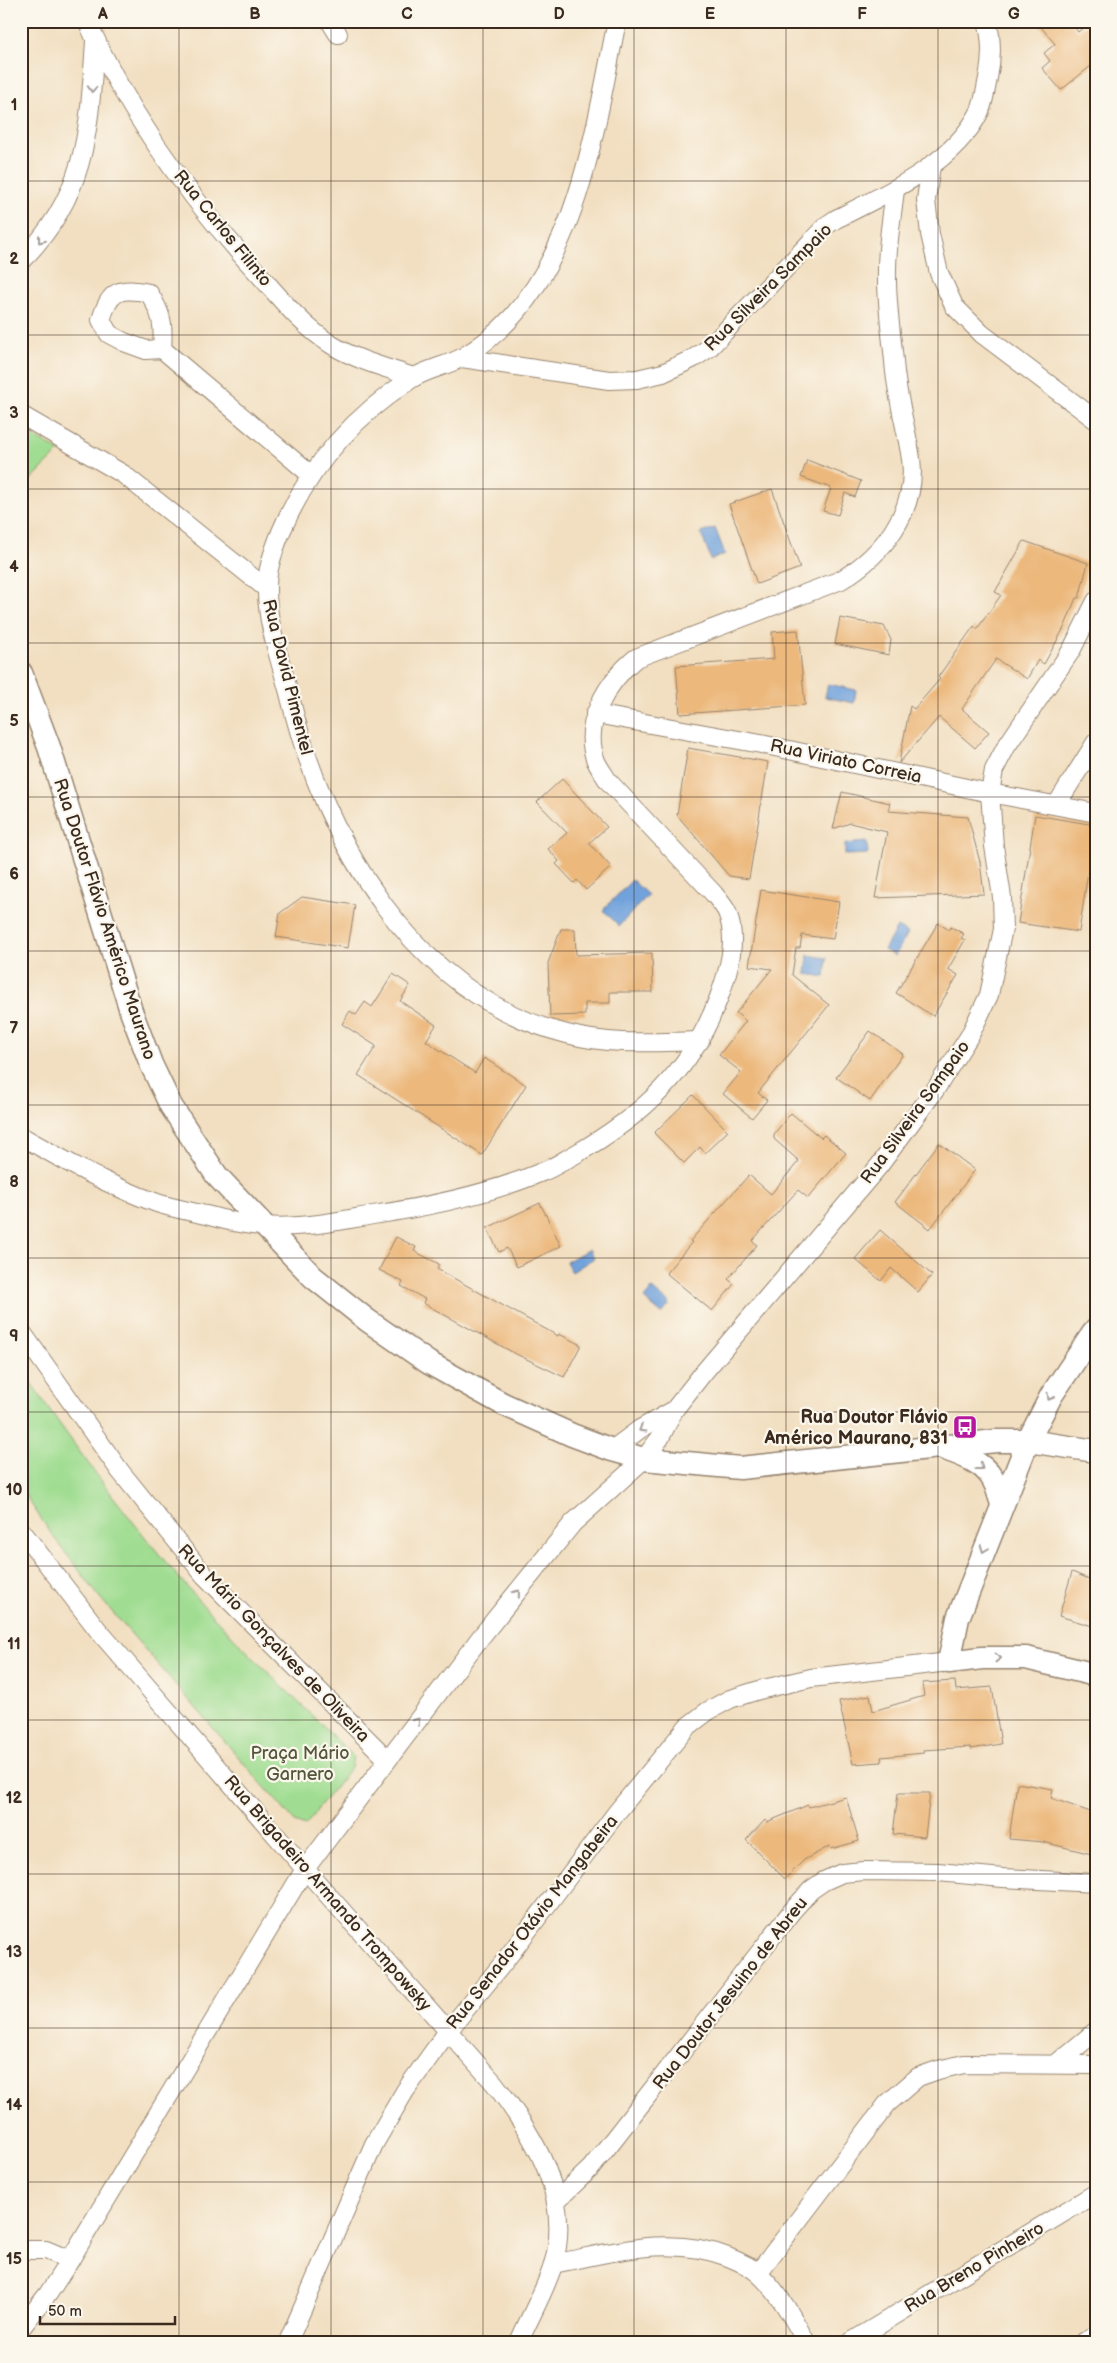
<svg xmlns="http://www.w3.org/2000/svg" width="1117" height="2363" viewBox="0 0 1117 2363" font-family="'Balsamiq Sans',sans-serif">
<rect width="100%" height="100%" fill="#fbf7ec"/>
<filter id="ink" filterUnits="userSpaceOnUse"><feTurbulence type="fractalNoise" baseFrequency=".02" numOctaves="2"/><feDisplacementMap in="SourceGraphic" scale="10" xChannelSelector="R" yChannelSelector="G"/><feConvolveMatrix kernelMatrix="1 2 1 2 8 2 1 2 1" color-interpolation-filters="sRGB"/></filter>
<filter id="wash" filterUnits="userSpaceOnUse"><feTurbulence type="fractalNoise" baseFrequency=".0096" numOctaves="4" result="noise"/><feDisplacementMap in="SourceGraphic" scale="20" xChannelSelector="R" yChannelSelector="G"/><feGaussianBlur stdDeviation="1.12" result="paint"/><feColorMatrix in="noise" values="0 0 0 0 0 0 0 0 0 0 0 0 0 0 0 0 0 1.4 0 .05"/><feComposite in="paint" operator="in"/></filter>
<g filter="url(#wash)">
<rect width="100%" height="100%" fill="#f2dfc1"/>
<g fill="#a0dd92" stroke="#6e8458">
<path d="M 21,430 L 60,451 L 21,489 Z"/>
<path d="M 21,1368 C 79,1454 141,1537 211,1614 C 257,1663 306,1709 353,1756 L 351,1767 L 305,1826 L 295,1822 L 101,1599 L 52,1535 L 21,1489 Z"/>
</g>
<g fill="#71a2dc" stroke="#56667d">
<path d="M 715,528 L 725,554 L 711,560 L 701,533 Z"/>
<path d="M 828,684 L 856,690 L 854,703 L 825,697 Z"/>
<path d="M 867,842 L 868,854 L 845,855 L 845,844 Z"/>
<path d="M 632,880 L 648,895 L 619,926 L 603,910 Z"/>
<path d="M 897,927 L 908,933 L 895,956 L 884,950 Z"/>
<path d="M 808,955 L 827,958 L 825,977 L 806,974 Z"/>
<path d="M 589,1249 L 594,1258 L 572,1272 L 566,1262 Z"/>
<path d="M 652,1289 L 670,1304 L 662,1314 L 644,1299 Z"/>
</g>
<g id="blocks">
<g fill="#ecb87c">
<path d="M 1036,21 L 1070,21 L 1078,32 L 1091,21 L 1096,21 L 1096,62 L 1061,90 L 1042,68 L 1050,61 L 1044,53 L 1055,44 Z"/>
<path d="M 807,460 L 861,481 L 855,497 L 845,493 L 838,515 L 823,511 L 831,488 L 801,477 Z"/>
<path d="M 772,489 L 800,568 L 757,584 L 729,504 Z"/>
<path d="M 1024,541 L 1088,563 L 1079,598 L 1076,598 L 1065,626 L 1044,664 L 1038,660 L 1027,679 L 996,659 L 962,709 L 989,732 L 975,748 L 939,717 L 899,763 L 910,706 L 914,709 L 940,679 L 938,677 L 974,626 L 977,629 L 1001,595 L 995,592 Z"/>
<path d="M 840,618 L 884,626 L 891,640 L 889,655 L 835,644 Z"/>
<path d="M 798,630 L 805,705 L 680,714 L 676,666 L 774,659 L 772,632 Z"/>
<path d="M 688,748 L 768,762 L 749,879 L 729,876 L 677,815 Z"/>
<path d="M 562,779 L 607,827 L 589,843 L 611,867 L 586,890 L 577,880 L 574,883 L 556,864 L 559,861 L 548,849 L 567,833 L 537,802 Z"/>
<path d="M 842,792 L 890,803 L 888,811 L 968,817 L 980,862 L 984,894 L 875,898 L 887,832 L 850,823 L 833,829 Z"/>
<path d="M 1035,815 L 1095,825 L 1079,932 L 1018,923 Z"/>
<path d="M 761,890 L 839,902 L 833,939 L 802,935 L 800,948 L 796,948 L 792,975 L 829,1005 L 758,1093 L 767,1100 L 752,1118 L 723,1094 L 741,1072 L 719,1055 L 746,1021 L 736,1013 L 772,969 L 749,966 Z"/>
<path d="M 302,897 L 355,905 L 348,948 L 276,937 L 280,913 Z"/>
<path d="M 938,923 L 949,930 L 951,927 L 964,934 L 961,938 L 965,940 L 948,969 L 958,975 L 933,1016 L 896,993 Z"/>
<path d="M 561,929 L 575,929 L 576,955 L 652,953 L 653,992 L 610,992 L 610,1003 L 585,1003 L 585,1015 L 550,1016 L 548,963 Z"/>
<path d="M 393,974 L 410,985 L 400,1001 L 436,1025 L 426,1041 L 475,1073 L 484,1058 L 526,1085 L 482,1155 L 358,1075 L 376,1046 L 342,1024 L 350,1011 L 356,1015 L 365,1002 L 372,1007 Z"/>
<path d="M 870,1031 L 903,1054 L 870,1101 L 836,1077 Z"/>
<path d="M 693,1095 L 728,1131 L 705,1153 L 700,1147 L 684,1163 L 654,1133 Z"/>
<path d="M 791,1113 L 821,1138 L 824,1135 L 846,1153 L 808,1198 L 798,1190 L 752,1241 L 757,1245 L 728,1279 L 734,1284 L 712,1311 L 666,1273 L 692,1242 L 690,1241 L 749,1175 L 771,1194 L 799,1161 L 774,1139 L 774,1134 Z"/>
<path d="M 939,1143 L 975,1170 L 930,1229 L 895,1202 Z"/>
<path d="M 540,1203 L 561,1246 L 517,1267 L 507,1248 L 499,1252 L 487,1228 Z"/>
<path d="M 880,1230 L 932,1275 L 918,1292 L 891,1268 L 881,1281 L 855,1259 Z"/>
<path d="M 396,1237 L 416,1247 L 414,1251 L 439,1264 L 437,1269 L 558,1336 L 559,1334 L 581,1345 L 564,1377 L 514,1353 L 423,1303 L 425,1299 L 401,1286 L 403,1282 L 379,1270 Z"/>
<path d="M 1072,1572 L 1096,1582 L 1096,1627 L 1059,1616 Z"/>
<path d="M 955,1681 L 956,1690 L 992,1687 L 1001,1744 L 971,1749 L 971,1747 L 923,1750 L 924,1753 L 881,1757 L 882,1762 L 853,1764 L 839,1701 L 870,1695 L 873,1711 L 924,1696 L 922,1683 Z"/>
<path d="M 1017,1783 L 1053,1789 L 1051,1798 L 1096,1814 L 1096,1855 L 1043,1842 L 1009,1839 Z"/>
<path d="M 898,1793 L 930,1793 L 925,1837 L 893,1834 Z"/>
<path d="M 846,1797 L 859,1841 L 831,1849 L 830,1846 L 804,1860 L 785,1879 L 746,1840 L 765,1820 L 767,1822 L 808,1805 L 809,1807 Z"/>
</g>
</g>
</g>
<g filter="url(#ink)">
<use href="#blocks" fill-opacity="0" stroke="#968470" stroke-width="1"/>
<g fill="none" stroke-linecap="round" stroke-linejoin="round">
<defs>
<g id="minor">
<path d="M 87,21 C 129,116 194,204 264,280 C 285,304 305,328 332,345 C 356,360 387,368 413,377"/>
<path d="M 330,21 L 338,34"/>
<path d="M 617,21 C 597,118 581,241 512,317 C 499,331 480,347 463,357 C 447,366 427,369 411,379 C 353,417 308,468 281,532 C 274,549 267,568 267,586 C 266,623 281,662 290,697 C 324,840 413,996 567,1034 C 613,1046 653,1042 700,1041"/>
<path d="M 931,165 L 926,200 L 930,234 L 939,273 L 954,306 L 982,334 L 1096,420"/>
<path d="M 21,261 C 88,194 89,129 95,41"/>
<path d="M 162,349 C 164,324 162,314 149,293 C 119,287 110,290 101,320 L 109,334 L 124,342 L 146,350 L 162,349 L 311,475"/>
<path d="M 462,358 L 609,380 L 637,379 L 663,373 L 694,358 L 709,348 L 827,225 L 836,219 C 886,194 954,164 980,111 C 984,101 986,89 988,78 C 992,59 992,39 987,21"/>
<path d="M 21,415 L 123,474 L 267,589"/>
<path d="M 595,714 L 761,744 L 990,793 L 1096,813"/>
<path d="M 1057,804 L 1096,742"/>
<path d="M 21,1136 C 65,1161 109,1186 157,1203 C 172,1208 189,1211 206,1215 C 224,1220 245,1225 264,1226 C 301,1229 337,1221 373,1215 C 426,1207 492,1193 542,1172 C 553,1168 563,1161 574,1155 C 641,1117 692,1071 719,997 C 729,970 738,940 727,912 C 724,906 718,899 714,894 L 608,781 C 604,774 599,768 596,761 C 581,723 608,681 636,658 L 841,580 C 882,555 918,511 911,459 C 906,426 896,394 894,361 C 891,331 886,300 887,270 C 887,244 892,216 895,190"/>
<path d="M 21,1331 L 120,1471 L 205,1576 L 387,1759"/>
<path d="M 612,1450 L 640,1429 L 674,1410"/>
<path d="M 21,1530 L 98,1630 L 305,1869 L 494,2083 C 534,2135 573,2197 553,2265 C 545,2291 530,2316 519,2342"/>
<path d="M 1056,2064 L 1096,2031"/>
<path d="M 556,2201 L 591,2168 L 792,1911 L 811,1890 L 824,1881 L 842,1873 L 864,1871 L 938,1872 L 1003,1878 L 1096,1883"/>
<path d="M 21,2250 L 46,2250 L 70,2260"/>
<path d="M 553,2264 C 611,2253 670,2234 728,2257 C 738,2261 750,2266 758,2273 C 779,2292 793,2318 806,2342"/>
<path d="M 758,2273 L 887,2104 L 918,2077 L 938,2070 L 964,2064 L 1096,2065"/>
<path d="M 21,2328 L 48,2294 L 70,2260 L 305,1869 L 480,1638 L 573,1523 L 644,1459 L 660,1438 L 674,1410 L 704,1372 L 879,1166 L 935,1090 L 970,1035 L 989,995 L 1003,929 L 1002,897 L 994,846 L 990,793 L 994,770 L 1006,747 L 1071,651 L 1096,601"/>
<path d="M 288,2342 L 374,2144 L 405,2091 L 448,2031 L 504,1962 L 617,1812 L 687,1727 L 708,1711 L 730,1699 L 759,1690 L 811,1678 L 949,1662"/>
<path d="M 851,2342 L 1096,2193"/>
<path d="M 1084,2342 L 1096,2335"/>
</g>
<g id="major">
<path d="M 21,673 L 49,747 L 131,1011 L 151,1064 L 171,1106 L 217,1176 L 313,1277 L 367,1320 L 429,1363 L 503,1404 L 572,1435 L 612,1450 L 644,1459 L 740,1468 L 996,1441 L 1028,1441 L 1096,1451"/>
<path d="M 1096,1329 L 1051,1396 L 1028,1441 L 958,1618 L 949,1662 L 982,1658 L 1026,1658 L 1096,1675"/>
<path d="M 942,1448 C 959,1454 982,1461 992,1478 C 997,1485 999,1496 1002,1504"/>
</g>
</defs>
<use href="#minor" stroke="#968470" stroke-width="20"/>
<use href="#major" stroke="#968470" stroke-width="25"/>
<use href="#minor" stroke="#fff" stroke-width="18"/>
<use href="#major" stroke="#fff" stroke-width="22"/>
</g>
<defs><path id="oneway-chevron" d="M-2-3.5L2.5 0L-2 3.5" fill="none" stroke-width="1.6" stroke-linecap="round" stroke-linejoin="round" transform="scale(1.25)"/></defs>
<g stroke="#a79f9a">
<use href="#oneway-chevron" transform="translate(92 89) rotate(94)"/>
<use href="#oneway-chevron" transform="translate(41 240) rotate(128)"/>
<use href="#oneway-chevron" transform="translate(1050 1397) rotate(120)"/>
<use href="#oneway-chevron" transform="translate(642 1429) rotate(148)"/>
<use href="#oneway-chevron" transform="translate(980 1467) rotate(37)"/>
<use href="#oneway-chevron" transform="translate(984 1549) rotate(111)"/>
<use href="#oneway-chevron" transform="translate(517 1593) rotate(-51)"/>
<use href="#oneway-chevron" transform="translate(998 1658)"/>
<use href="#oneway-chevron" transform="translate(417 1721) rotate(-52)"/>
</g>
</g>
<path fill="none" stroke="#3b2a1e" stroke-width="1" stroke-opacity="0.55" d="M 179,21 L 179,2342M 331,21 L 331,2342M 483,21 L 483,2342M 634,21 L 634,2342M 786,21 L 786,2342M 938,21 L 938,2342M 21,181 L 1096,181M 21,335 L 1096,335M 21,489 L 1096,489M 21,643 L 1096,643M 21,797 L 1096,797M 21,951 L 1096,951M 21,1105 L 1096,1105M 21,1258 L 1096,1258M 21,1412 L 1096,1412M 21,1566 L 1096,1566M 21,1720 L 1096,1720M 21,1874 L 1096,1874M 21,2028 L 1096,2028M 21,2182 L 1096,2182"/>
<defs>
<symbol id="bus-square" viewBox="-11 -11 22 22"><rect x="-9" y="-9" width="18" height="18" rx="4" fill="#b5179e" stroke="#fbf7ec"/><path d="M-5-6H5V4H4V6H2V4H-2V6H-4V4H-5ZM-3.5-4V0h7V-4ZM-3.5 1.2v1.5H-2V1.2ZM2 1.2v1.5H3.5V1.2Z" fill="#fff"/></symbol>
</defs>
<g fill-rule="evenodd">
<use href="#bus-square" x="951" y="1413" width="28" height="28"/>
</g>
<g text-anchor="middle" stroke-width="4.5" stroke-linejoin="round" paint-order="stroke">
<g font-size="18" fill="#3b2a1e" stroke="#fbf7ec">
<text transform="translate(223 228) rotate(51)" y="6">Rua Carlos Filinto</text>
<text transform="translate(768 287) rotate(-45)" y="6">Rua Silveira Sampaio</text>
<text transform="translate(288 677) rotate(76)" y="6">Rua David Pimentel</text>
<text transform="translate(846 761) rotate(12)" y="6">Rua Viriato Correia</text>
<text transform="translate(105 919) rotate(72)" y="6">Rua Doutor Flávio Américo Maurano</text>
<text transform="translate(915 1112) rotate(-54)" y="6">Rua Silveira Sampaio</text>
<text transform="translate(274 1643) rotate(46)" y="6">Rua Mário Gonçalves de Oliveira</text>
<text transform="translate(328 1893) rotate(49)" y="6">Rua Brigadeiro Armando Trompowsky</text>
<text transform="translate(532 1922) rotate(-52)" y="6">Rua Senador Otávio Mangabeira</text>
<text transform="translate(730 1993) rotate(-52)" y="6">Rua Doutor Jesuino de Abreu</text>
<text transform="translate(974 2267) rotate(-31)" y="6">Rua Breno Pinheiro</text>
</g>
<g font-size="18" font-weight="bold" fill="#3b2a1e" stroke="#fbf7ec" text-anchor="end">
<text x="948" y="1423">Rua Doutor Flávio<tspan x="948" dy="21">Américo Maurano, 831</tspan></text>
</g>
<g font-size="18" fill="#54573b" stroke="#fbf7ec">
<text x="300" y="1759">Praça Mário<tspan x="300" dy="21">Garnero</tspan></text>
</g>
</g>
<rect width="1117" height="2363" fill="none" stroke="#fbf7ec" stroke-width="55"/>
<path d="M40 2316v8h135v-8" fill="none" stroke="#3b2a1e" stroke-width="2.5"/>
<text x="48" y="2316" font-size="15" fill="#3b2a1e" stroke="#fbf7ec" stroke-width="4" paint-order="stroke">50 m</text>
<rect x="28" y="28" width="1062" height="2308" fill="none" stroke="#3b2a1e" stroke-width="2"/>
<g font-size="16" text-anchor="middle" font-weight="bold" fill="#3b2a1e">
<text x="103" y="19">A</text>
<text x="255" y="19">B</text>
<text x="407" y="19">C</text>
<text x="559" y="19">D</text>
<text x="710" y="19">E</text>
<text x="862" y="19">F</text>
<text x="1014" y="19">G</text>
<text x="14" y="110">1</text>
<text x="14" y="264">2</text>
<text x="14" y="418">3</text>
<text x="14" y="572">4</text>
<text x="14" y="726">5</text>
<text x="14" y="879">6</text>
<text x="14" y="1033">7</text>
<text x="14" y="1187">8</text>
<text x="14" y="1341">9</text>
<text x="14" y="1495">10</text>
<text x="14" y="1649">11</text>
<text x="14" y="1803">12</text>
<text x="14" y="1957">13</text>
<text x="14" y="2110">14</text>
<text x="14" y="2264">15</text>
</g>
</svg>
